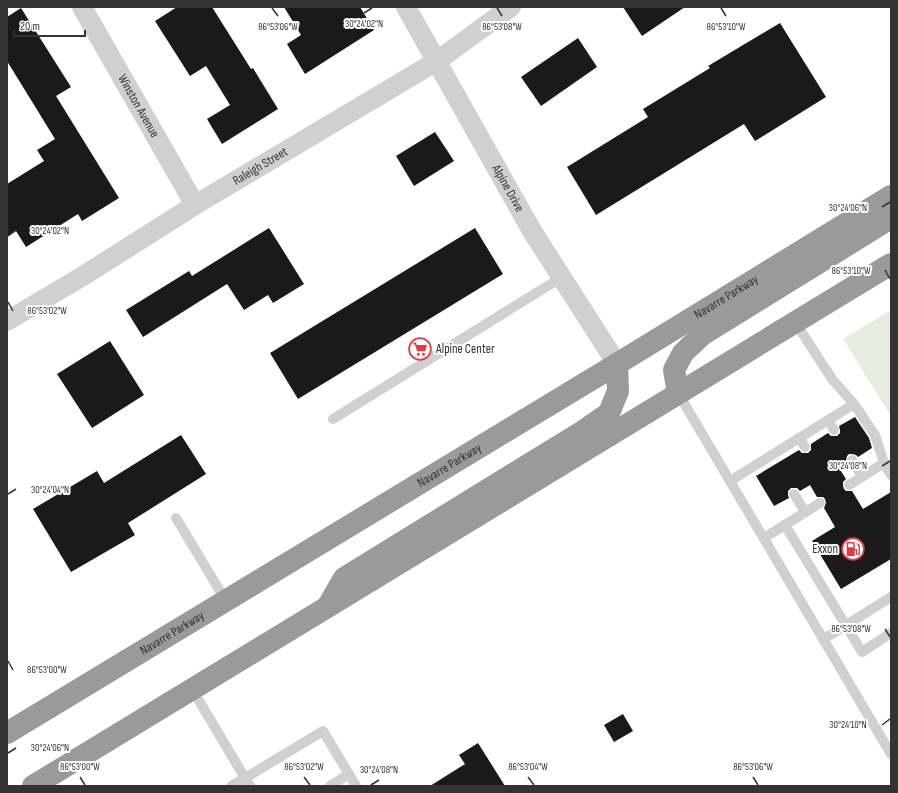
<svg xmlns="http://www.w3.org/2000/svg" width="898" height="793" viewBox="0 0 898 793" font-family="'Sofia Sans Condensed',sans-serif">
<rect width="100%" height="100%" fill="#fff"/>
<path fill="#e6ecdf" d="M 891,310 L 891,416 L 843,339 Z"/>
<g fill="#1a1a1a">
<path d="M 177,7 L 212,7 L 251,69 L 253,68 L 278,109 L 222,144 L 207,119 L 230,105 L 206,66 L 190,76 L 155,21 Z"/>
<path d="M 284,7 L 360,7 L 374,30 L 305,74 L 287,44 L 301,35 Z"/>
<path d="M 623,7 L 685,7 L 642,36 Z"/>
<path d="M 21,8 L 71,87 L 56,96 L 119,198 L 82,221 L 78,214 L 26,247 L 16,231 L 7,237 L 7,184 L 44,161 L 37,150 L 55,139 L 7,61 L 7,17 Z"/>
<path d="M 780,23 L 826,97 L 755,141 L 744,124 L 596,215 L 567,167 L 648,117 L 643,109 L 710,68 L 708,66 Z"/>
<path d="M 578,38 L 597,67 L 541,106 L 521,77 Z"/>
<path d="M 435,132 L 454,161 L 414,186 L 396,156 Z"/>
<path d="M 269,228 L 304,284 L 273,303 L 268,295 L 244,310 L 227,284 L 143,337 L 126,310 L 189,271 L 192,276 Z"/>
<path d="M 475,228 L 503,274 L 298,399 L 270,353 Z"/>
<path d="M 110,341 L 144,395 L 92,428 L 57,374 Z"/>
<path d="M 855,417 L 869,438 L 872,448 L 858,457 L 856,455 L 852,454 L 849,454 L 847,456 L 846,460 L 847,464 L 839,468 L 846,479 L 843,482 L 843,486 L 844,489 L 846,491 L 852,491 L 863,509 L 891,492 L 891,559 L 841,589 L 812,541 L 835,527 L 824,508 L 826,503 L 825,499 L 823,497 L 817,497 L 810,485 L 800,491 L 797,488 L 791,488 L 788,491 L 788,495 L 789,498 L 774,506 L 756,476 L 799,450 L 802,453 L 808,453 L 811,450 L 811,444 L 828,433 L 831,436 L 837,436 L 840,433 L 840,430 L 839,426 Z"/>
<path d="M 181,435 L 206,474 L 128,523 L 135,535 L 71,572 L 33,509 L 97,471 L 104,483 Z"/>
<path d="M 623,714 L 633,731 L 614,742 L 604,725 Z"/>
<path d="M 478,743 L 505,786 L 430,786 L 465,764 L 459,755 Z"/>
</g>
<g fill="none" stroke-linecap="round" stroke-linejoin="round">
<g stroke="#d0d0d0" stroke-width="10">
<path d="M 795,322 L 832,379 L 854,404"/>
<path d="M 678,393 L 891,754"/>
<path d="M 333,419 L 562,277"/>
<path d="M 828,420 L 834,430"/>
<path d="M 799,438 L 805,447"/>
<path d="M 852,460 L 862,477"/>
<path d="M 730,481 L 854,404 L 875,435 L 884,463 L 891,475"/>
<path d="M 849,485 L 884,463"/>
<path d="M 794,494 L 805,512"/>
<path d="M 176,518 L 226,601"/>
<path d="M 785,525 L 862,652 L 891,633"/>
<path d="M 764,538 L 820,503"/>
<path d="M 824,639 L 891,597"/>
<path d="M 192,689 L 245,778 L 323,731 L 356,786"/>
<path d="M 231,786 L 245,778 L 250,786"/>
<path d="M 330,786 L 349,774"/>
</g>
<g stroke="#d0d0d0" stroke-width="20">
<path id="s1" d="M 82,7 L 195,205"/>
<path id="s2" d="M 406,7 L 532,231 L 617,364"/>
<path id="s3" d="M 7,321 L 83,276 L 195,205 L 437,61 L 511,7"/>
</g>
<g stroke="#9a9a9a" stroke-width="22">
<path d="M 678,393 L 674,370 L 683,353 L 702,335 L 891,218"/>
<path d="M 328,606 L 344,578 L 583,431 L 609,413 L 618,391 L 617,364"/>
<path id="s4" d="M 7,733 L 617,364 L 891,196"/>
<path d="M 33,786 L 891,264"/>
</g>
</g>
<path fill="none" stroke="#333" stroke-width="1.5" d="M 272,8 L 278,16M 497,8 L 502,16M 721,8 L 726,16M 364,13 L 372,8M 882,207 L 890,202M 8,236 L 16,230M 885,270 L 890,279M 8,302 L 13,311M 882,466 L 890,461M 8,494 L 16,489M 885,629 L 890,637M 8,661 L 13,670M 882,725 L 890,719M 8,753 L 16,748M 80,777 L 85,785M 304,777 L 310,785M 528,777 L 534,785M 753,777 L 758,785M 371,785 L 379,780"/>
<defs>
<g id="supermarket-ring" transform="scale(1.15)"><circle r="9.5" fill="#fff" stroke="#e63946" stroke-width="1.5"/><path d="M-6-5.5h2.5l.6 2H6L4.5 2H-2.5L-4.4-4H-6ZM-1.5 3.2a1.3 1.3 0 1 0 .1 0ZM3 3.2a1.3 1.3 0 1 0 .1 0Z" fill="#e63946"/></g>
<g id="fuel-ring" transform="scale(1.15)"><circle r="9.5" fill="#fff" stroke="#e63946" stroke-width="1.5"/><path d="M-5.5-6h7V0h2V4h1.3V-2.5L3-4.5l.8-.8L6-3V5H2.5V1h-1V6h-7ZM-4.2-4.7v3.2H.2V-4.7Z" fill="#e63946"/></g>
</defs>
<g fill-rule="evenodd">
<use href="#supermarket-ring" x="420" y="349"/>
<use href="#fuel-ring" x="853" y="549"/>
</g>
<g text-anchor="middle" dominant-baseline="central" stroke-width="4" stroke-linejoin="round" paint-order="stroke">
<g font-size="13" fill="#333" stroke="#fff">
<text stroke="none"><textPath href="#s1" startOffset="114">Winston Avenue</textPath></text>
<text stroke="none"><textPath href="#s3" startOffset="297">Raleigh Street</textPath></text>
<text stroke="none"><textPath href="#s2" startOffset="208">Alpine Drive</textPath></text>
<text stroke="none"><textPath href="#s4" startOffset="841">Navarre Parkway</textPath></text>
<text stroke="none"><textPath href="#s4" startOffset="517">Navarre Parkway</textPath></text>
<text stroke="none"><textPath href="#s4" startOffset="193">Navarre Parkway</textPath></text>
</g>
<g font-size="13" fill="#333" stroke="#fff" text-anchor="start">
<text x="436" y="349">Alpine Center</text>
<text x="838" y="549" text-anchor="end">Exxon</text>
</g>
</g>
<g font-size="10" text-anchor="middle" fill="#333" stroke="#fff" stroke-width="4" stroke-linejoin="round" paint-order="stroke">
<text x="364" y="27">30°24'02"N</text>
<text x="278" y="30">86°53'06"W</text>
<text x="502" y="30">86°53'08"W</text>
<text x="726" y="30">86°53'10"W</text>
<text x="848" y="211">30°24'06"N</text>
<text x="50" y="234">30°24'02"N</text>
<text x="851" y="274">86°53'10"W</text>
<text x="47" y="314">86°53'02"W</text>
<text x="848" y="469">30°24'08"N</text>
<text x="50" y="493">30°24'04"N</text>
<text x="851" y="632">86°53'08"W</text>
<text x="47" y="673">86°53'00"W</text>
<text x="848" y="728">30°24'10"N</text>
<text x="50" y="751">30°24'06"N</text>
<text x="80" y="770">86°53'00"W</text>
<text x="304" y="770">86°53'02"W</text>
<text x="528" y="770">86°53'04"W</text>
<text x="753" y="770">86°53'06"W</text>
<text x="379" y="773">30°24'08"N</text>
</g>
<rect width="898" height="793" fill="none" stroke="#333333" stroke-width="16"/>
<path d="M14 30v6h71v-6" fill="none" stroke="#333333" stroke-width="2"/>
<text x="20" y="30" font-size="12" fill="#333333" stroke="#ffffff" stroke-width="3" paint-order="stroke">20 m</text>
</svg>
